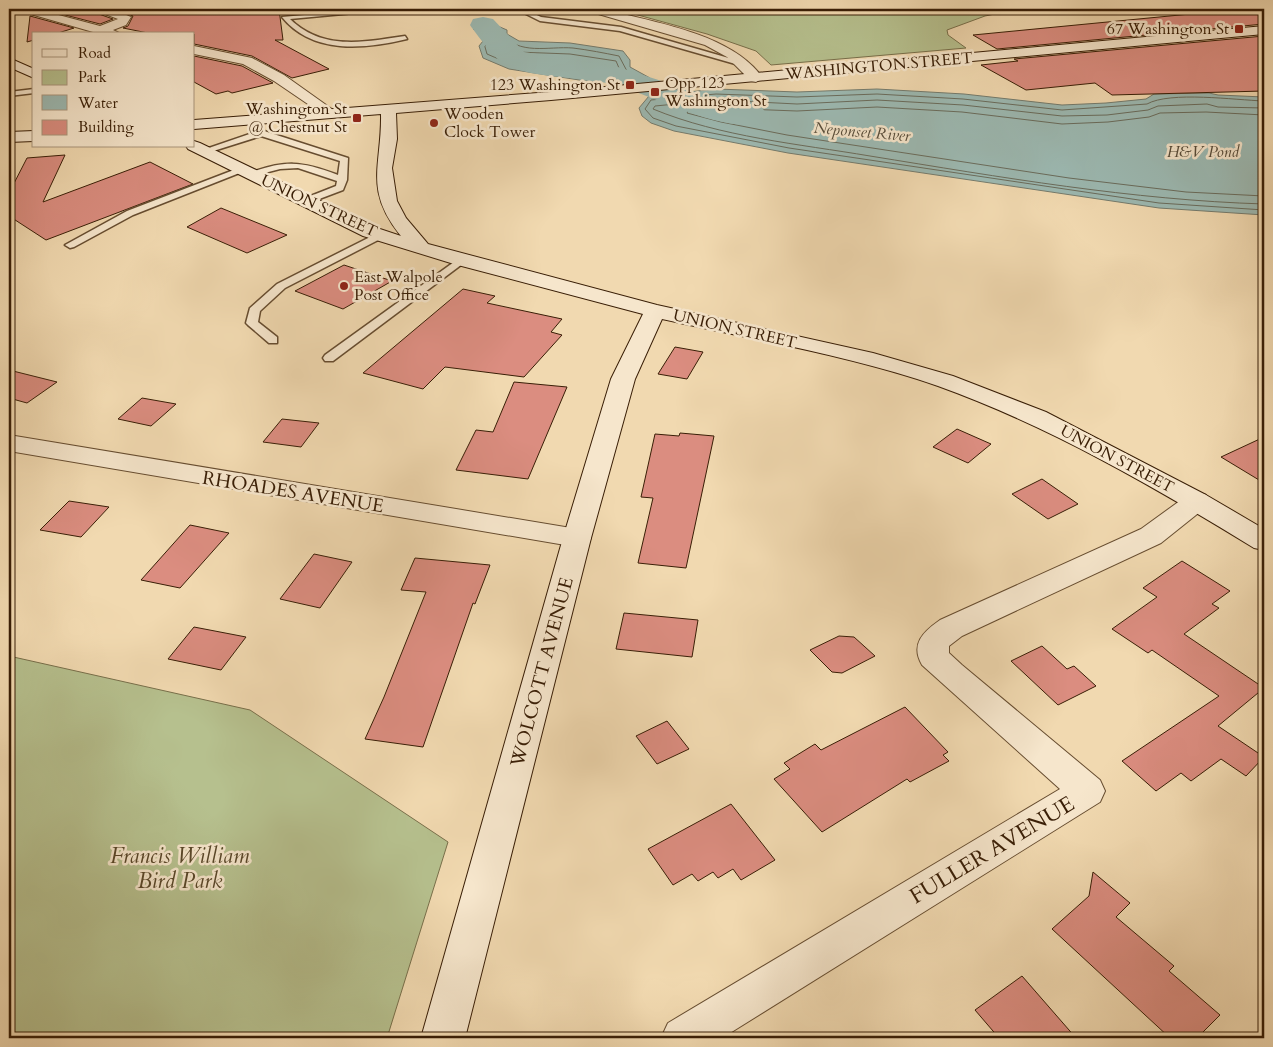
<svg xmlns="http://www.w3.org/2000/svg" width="1273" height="1047" viewBox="0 0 1273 1047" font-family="Cardo,serif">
<rect width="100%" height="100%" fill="#f1d9b0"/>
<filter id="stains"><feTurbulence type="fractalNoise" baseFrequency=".004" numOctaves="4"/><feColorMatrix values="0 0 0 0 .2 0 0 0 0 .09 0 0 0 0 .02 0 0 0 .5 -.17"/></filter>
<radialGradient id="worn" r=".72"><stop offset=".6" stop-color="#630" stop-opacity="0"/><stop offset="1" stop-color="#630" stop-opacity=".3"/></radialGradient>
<g fill="#b6c08e" stroke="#786f4a">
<path d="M 616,9 L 1019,9 L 985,16 L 947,30 L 948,35 L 966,48 L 771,65 L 756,51 L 707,34 Z"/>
<path d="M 9,656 L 250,710 L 448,842 L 387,1038 L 9,1038 Z"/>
</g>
<g fill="#9cb9b2" stroke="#747b6d">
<path d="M 500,27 L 507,30 L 507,34 L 519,41 L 570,43 L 623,51 L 630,60 L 630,67 L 650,78 L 592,82 L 509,69 L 483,58 L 479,46 L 487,36 L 473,29 Z"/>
<path d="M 717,89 L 797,92 L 877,89 L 964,94 L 1062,105 L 1106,103 L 1146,99 L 1154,94 L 1209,93 L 1218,95 L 1264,97 L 1264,215 L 1159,208 L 788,153 L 674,131 L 651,123 L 642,116 L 639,108 L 649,96 Z"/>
</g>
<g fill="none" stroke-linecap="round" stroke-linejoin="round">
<g stroke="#6a6c5c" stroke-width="1">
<path d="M 494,33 L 501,33 C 519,56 548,46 573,48 C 589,50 604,53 619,56 L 628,73 C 588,85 524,71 487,54 L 485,47 Z"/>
<path d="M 496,42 L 517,52 L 570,54 L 616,61 L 619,68 C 584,78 527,63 493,50 Z"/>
<path d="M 1264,101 C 1235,100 1170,91 1147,104 L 1062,110 L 963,99 L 877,94 L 797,97 L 716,94 L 651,100 L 645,109 L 653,118 L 676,126 L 789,148 L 1159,203 L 1264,210"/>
<path d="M 1264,108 L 1218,107 L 1207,104 L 1158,106 L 1148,110 L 1107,115 L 1062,116 L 963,105 L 877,100 L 797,104 L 717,100 L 655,106 L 653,109 C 721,137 799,144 870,156 C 1000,177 1132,200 1264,204"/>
<path d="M 1264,115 L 1206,112 L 1160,113 L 1149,117 L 1108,122 L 1062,124 L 962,112 L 877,107 L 797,111 L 717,108 L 689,110 L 687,113 L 721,122 L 787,135 L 1069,178 L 1186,192 L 1264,196"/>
</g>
<path fill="#9cb9b2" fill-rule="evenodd" d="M 483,17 L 493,19 L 524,52 L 618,67 L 730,103 L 763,109 L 768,116 L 763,123 C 720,134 653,94 610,84 C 577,76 535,79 505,65 C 496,60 476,34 470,25 L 473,19 Z"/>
</g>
<g fill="#db8d80" stroke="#391e06">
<path d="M 42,9 L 93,9 L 96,13 L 113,19 L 100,24 Z"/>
<path d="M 116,9 L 279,9 L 283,40 L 275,40 L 329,69 L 292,78 L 252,56 L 194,44 L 194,34 L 153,34 L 123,28 L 128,26 L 133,16 Z"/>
<path d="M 1242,9 L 1264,9 L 1264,24 L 997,49 L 973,35 Z"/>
<path d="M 30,16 L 74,28 L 55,34 L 34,34 L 34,40 L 27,42 Z"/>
<path d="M 1264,36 L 1264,91 L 1112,95 L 1095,83 L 1026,90 L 981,65 L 1018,61 L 1014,59 Z"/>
<path d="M 194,56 L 242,66 L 273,83 L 232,93 L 228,91 L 216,94 L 194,82 Z"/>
<path d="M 65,155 L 43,202 L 150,162 L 193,184 L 46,240 L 9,216 L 9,193 L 27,158 Z"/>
<path d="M 221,208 L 287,235 L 247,253 L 187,227 Z"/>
<path d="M 344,265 L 392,281 L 343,309 L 295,291 Z"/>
<path d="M 463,289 L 495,296 L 487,303 L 562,319 L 551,332 L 562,335 L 524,377 L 445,367 L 423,389 L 363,373 Z"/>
<path d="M 675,347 L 703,352 L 687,379 L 658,374 Z"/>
<path d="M 9,370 L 57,382 L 27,403 L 9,398 Z"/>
<path d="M 514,382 L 567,387 L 528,479 L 456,470 L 476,430 L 493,432 Z"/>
<path d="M 142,398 L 176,404 L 151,426 L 118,419 Z"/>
<path d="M 282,419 L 319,423 L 301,447 L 263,442 Z"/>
<path d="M 957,429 L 991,444 L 968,463 L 933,447 Z"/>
<path d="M 680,433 L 714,436 L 686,568 L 638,563 L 653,498 L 641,497 L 655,434 L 679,436 Z"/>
<path d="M 1264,437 L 1264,483 L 1221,457 Z"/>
<path d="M 1042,479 L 1078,504 L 1048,519 L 1012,494 Z"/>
<path d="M 69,501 L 109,507 L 81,537 L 40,530 Z"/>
<path d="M 190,525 L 229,533 L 180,588 L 141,580 Z"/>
<path d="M 314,554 L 352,562 L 320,608 L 280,599 Z"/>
<path d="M 415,558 L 490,565 L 475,604 L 473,603 L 423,747 L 365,739 L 384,697 L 426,592 L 401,590 Z"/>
<path d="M 1182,561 L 1230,591 L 1212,604 L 1219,608 L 1184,634 L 1264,688 L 1218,726 L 1264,757 L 1246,776 L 1221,759 L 1191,781 L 1181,773 L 1156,791 L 1122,761 L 1219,696 L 1152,650 L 1148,653 L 1112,629 L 1157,597 L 1143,588 Z"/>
<path d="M 624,613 L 698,620 L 692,657 L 616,649 Z"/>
<path d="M 194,627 L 246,637 L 221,670 L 168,659 Z"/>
<path d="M 839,636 L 854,637 L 875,656 L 842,673 L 832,672 L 810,650 Z"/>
<path d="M 1042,646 L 1067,669 L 1074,666 L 1096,686 L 1058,705 L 1011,661 Z"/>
<path d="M 905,707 L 948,752 L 943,755 L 949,761 L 910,782 L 907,779 L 822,832 L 774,779 L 790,769 L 784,763 L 815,744 L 821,750 Z"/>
<path d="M 667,721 L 689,749 L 657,764 L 636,736 Z"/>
<path d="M 731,804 L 775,860 L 741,880 L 733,869 L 718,878 L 713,872 L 698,881 L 692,874 L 673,885 L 648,849 Z"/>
<path d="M 1093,872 L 1130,903 L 1116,917 L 1174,966 L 1169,971 L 1220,1015 L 1197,1038 L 1170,1038 L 1052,929 L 1089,896 Z"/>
<path d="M 1022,976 L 1076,1038 L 999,1038 L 975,1010 Z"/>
</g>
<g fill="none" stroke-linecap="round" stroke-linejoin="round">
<g stroke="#674d30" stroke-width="3">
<g id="lane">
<path d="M 371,9 L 397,9 L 290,19 C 323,51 364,42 405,36 L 407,39 C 365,49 313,55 282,17 Z"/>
<path d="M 516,9 L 524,9 L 541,17 L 621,27 L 746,63 L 739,65 L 620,31 L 540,21 Z"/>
<path d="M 34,89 L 34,93 L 9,96 L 9,92 Z"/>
<path d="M 261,130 L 348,158 L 347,180 L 343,190 L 306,204 L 301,201 L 303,199 L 336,186 L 337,181 L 298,168 L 280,169 L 249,177 L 249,173 C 286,160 301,161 338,175 L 340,161 L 261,136 L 207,153 L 200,151 Z"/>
<path d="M 239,168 L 247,170 L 133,215 L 74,247 L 70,248 L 65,245 L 127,211 Z"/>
<path d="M 380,232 L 385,235 L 384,237 L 285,288 L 260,311 L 258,322 L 277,337 L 277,343 L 269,343 L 248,325 L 246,323 L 250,308 L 277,284 Z"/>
<path d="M 461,257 L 465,258 L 465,262 L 333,361 L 325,361 L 323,358 L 325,355 Z"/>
</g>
</g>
<g stroke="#674d30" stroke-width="2">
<g id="street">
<path d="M 18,9 L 36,9 L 100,26 L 118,19 L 97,11 L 95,9 L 112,9 L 131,17 L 126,25 L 113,30 L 121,34 L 100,34 L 20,11 Z"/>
<path d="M 586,9 L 604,9 C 655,23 731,33 763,78 L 756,82 L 751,81 L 727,57 L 705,45 L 588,11 Z"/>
<path d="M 194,46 L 252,58 L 284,75 L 336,112 L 334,115 L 324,115 L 274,81 L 243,64 L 194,54 Z"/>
<path d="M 9,435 L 577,529 L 587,531 L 591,538 L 587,545 L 577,547 L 9,451 Z"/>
<path d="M 1197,492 L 1206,495 L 1210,501 L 1206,507 L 1161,543 L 962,636 L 949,646 L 949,653 L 962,665 L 1100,780 L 1105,791 L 1100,802 L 722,1038 L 661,1038 L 668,1023 L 1060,789 L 922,665 C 910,644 923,632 940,620 L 1141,529 L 1188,495 Z"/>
</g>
</g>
<g stroke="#391e06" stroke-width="2">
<g id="secondary">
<path d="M 1264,26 L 1264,34 L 551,100 L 396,113 L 397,139 L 392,168 L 397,201 L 406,218 L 428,244 L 657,305 L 873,353 L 953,376 L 1046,412 L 1206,495 L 1264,529 L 1264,550 L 1254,548 C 1153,486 1049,426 938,386 C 852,356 751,339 662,319 L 635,379 L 591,538 L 465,1038 L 421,1038 L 563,538 L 611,379 L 643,314 L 454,264 L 363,236 L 188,149 L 186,146 L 194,146 L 194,141 L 200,143 L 377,228 L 401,236 C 363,189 382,166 381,114 L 194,129 L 194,120 L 551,92 Z"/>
<path d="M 9,58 L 34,69 L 34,78 L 9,67 Z"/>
<path d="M 34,131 L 34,141 L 9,142 L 9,132 Z"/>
</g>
</g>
<use href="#lane" fill="#f6e6cc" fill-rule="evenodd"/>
<use href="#street" fill="#f6e6cc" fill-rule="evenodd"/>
<use href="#secondary" fill="#f6e6cc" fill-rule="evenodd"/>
</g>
<g fill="#8f2418" stroke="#f6e6cc" stroke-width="2">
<rect x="1234" y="24" width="10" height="10" rx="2.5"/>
<rect x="625" y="80" width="10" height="10" rx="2.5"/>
<rect x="650" y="87" width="10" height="10" rx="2.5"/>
<rect x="352" y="113" width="10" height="10" rx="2.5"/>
<circle cx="434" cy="123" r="5"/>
<circle cx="344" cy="286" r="5"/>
</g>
<g text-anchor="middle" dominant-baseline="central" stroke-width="5" stroke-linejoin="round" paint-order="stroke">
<g font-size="16" fill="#391e06" stroke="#f6e6cc" text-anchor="end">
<text x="1229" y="29">67 Washington St</text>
<text x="665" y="83" text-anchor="start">Opp 123<tspan x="665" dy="18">Washington St</tspan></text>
<text x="620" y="85">123 Washington St</text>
<text x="347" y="109">Washington St<tspan x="347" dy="18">@ Chestnut St</tspan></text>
<text x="444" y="114" text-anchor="start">Wooden<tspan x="444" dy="18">Clock Tower</tspan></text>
<text x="354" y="277" text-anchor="start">East Walpole<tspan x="354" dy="18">Post Office</tspan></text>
</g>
<g font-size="16" fill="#391e06" stroke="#f6e6cc">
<text transform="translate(879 66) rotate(-5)">WASHINGTON STREET</text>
<text transform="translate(319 206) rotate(25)">UNION STREET</text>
<text transform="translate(735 329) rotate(13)">UNION STREET</text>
<text transform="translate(1117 459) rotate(28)">UNION STREET</text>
</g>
<g font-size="16" font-style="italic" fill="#574c3a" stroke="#f6e6cc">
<text transform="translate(862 132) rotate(5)">Neponset River</text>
<text x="1203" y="152">H&amp;V Pond</text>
</g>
<g font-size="19" fill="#391e06" stroke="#f6e6cc">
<text transform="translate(293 492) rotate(9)">RHOADES AVENUE</text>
<text transform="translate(542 672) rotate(-75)">WOLCOTT AVENUE</text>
</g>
<g font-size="22" fill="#391e06" stroke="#f6e6cc">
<text transform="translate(992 850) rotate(-31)">FULLER AVENUE</text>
</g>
<g font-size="22" font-style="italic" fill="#584628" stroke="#f6e6cc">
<text x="180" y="856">Francis William<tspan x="180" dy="25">Bird Park</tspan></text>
</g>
</g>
<rect width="1273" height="1047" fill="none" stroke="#f1d9b0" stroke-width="30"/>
<rect x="10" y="10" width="1253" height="1027" fill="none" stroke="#391e06" stroke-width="2.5"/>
<rect x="15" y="15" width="1243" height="1017" fill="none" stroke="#391e06"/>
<rect x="32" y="32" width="162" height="115" fill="#f6e6cc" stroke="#aa967d"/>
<rect x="42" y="49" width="25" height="8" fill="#f6e6cc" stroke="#aa967d"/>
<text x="78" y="58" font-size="15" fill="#391e06">Road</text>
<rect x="42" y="70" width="25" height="15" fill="#b6c08e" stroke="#aa967d"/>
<text x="78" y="82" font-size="15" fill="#391e06">Park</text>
<rect x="42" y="95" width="25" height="15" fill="#9cb9b2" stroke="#aa967d"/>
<text x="78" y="108" font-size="15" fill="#391e06">Water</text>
<rect x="42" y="120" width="25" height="15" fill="#db8d80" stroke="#aa967d"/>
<text x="78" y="132" font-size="15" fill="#391e06">Building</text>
<rect width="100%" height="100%" filter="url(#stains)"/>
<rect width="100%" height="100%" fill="url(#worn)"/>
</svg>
